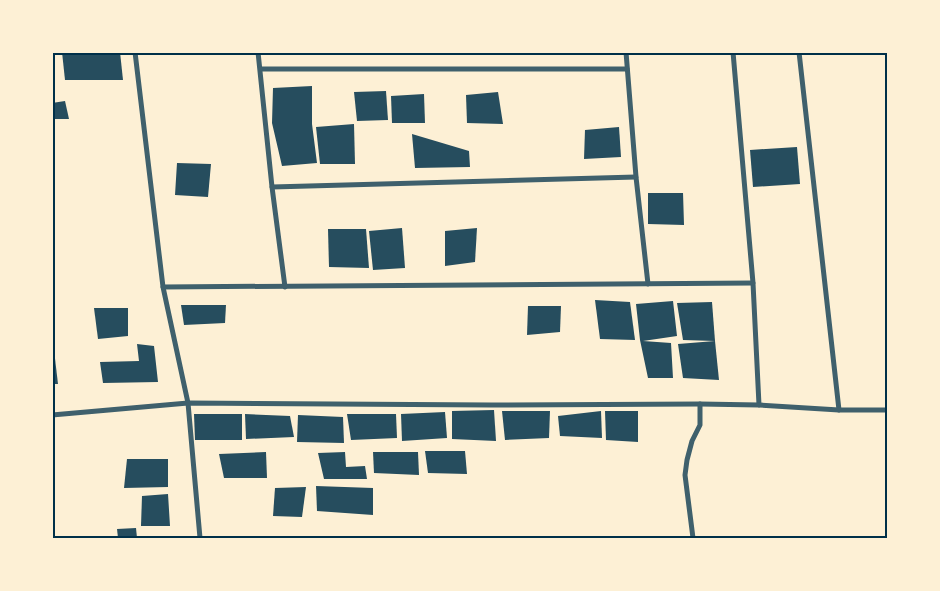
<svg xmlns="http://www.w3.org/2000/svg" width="940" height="591" viewBox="0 0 940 591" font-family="Mulish,sans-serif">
<rect width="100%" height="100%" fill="#fdf0d5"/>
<g fill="#264d5e">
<path d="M 62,52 L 120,52 L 123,80 L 65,80 Z"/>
<path d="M 312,86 L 312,124 L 317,163 L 282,166 L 272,123 L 273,88 Z"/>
<path d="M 386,91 L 388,120 L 357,121 L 354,92 Z"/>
<path d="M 498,92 L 503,124 L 467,123 L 466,95 Z"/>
<path d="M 424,94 L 425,123 L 392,123 L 391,96 Z"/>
<path d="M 65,101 L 69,119 L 52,119 L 52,103 Z"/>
<path d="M 354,124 L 355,164 L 320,164 L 316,127 Z"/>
<path d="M 619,127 L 621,157 L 584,159 L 585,130 Z"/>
<path d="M 412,134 L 469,151 L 470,167 L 415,168 Z"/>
<path d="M 797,147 L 800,184 L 753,187 L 750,150 Z"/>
<path d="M 177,163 L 211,164 L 208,197 L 175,195 Z"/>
<path d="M 648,193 L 683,193 L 684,225 L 648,224 Z"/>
<path d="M 402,228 L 405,268 L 373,270 L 369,231 Z"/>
<path d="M 477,228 L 475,262 L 445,266 L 445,231 Z"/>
<path d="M 328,229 L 366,229 L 369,268 L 329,267 Z"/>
<path d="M 595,300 L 630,302 L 635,340 L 600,339 Z"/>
<path d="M 673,301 L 677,336 L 643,341 L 671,343 L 673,378 L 648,378 L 640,340 L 636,304 Z"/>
<path d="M 712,302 L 715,341 L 683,340 L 677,303 Z"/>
<path d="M 181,305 L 226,305 L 225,323 L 184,325 Z"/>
<path d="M 528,306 L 561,306 L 560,332 L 527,335 Z"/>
<path d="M 94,308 L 128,308 L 128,336 L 98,339 Z"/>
<path d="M 715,341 L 719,380 L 683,378 L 678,344 Z"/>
<path d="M 137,344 L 154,346 L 158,382 L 103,383 L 100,362 L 139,361 Z"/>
<path d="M 52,350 L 54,350 L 58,384 L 52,384 Z"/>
<path d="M 494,410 L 496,441 L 452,439 L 452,411 Z"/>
<path d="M 502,411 L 550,411 L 549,438 L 505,440 Z"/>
<path d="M 601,411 L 602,438 L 560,436 L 558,416 Z"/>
<path d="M 605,411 L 638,411 L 638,442 L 606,440 Z"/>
<path d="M 445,412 L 447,438 L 402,441 L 401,414 Z"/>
<path d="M 194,414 L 242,414 L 242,440 L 195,440 Z"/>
<path d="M 245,414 L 290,416 L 294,437 L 246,439 Z"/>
<path d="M 347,414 L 396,414 L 397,438 L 351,440 Z"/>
<path d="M 298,415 L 343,417 L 344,443 L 297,442 Z"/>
<path d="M 425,451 L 465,451 L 467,474 L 428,473 Z"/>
<path d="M 266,452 L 267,478 L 224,478 L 219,454 Z"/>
<path d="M 345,452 L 346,467 L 365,466 L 367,479 L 324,479 L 318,453 Z"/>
<path d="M 373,452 L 418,452 L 419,475 L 374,473 Z"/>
<path d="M 127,459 L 168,459 L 168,487 L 124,488 Z"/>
<path d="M 316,486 L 373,488 L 373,515 L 317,511 Z"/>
<path d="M 306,487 L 302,517 L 273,516 L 275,488 Z"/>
<path d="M 168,494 L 170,526 L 141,526 L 142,496 Z"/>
<path d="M 136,528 L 137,538 L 118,538 L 117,529 Z"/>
</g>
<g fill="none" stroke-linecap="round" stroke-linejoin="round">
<g stroke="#3f606c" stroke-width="5">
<path d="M 135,52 L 163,287 L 188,403 L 200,538"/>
<path d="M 258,52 L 272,187 L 285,287"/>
<path d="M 626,52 L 636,177 L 648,284"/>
<path d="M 733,52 L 753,283 L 759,405"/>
<path d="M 799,52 L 839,410"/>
<path d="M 261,69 L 627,69"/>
<path d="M 272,187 L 636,177"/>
<path d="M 163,287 L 753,283"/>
<path d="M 52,415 L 188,403 L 491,405 L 700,404 L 759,405 L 839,410 L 888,410"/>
<path d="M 693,538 L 685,475 L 687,460 L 692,441 L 700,425 L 700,404"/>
</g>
</g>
<rect width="940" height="591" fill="none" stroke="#fdf0d5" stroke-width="108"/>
<rect x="54" y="54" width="832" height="483" fill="none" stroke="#003049" stroke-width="2"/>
</svg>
